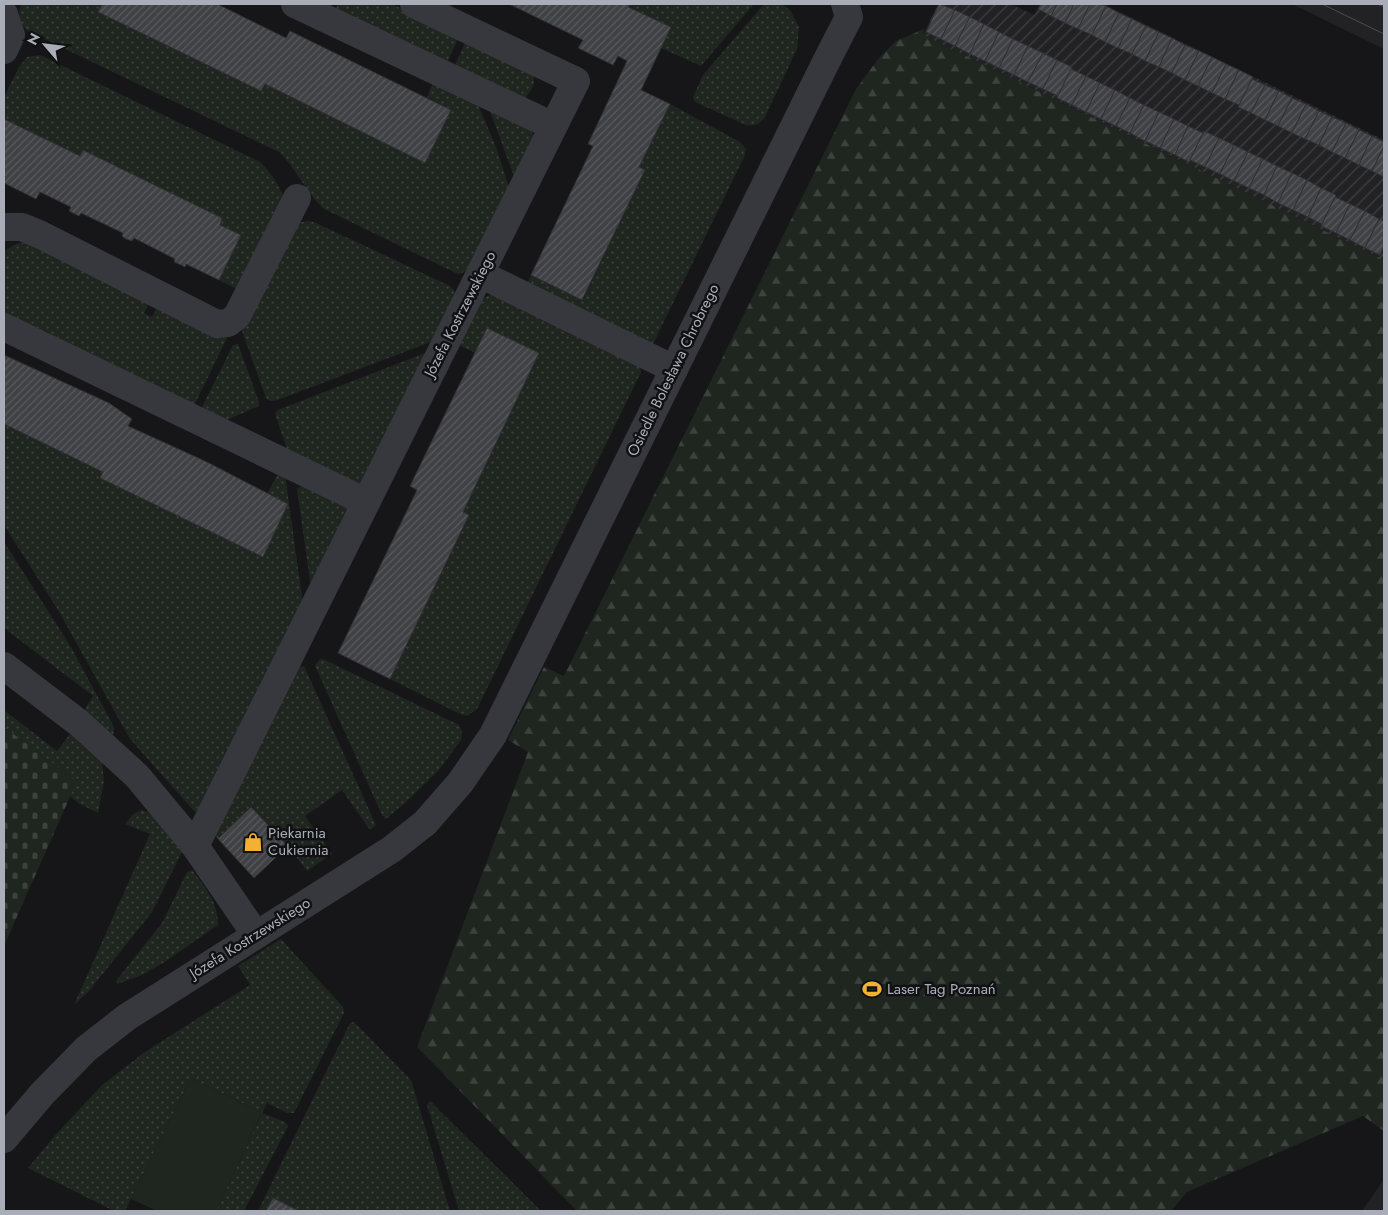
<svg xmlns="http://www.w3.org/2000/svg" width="1388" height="1215" viewBox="0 0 1388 1215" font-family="Jost,sans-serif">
<defs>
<pattern id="industrial-furrows" width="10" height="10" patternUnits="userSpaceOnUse" patternTransform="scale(1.25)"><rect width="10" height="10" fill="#222225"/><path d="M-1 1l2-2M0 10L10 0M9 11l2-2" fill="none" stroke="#3f3f43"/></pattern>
<pattern id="grass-dots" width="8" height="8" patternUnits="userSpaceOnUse" patternTransform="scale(1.25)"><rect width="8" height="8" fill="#1e261f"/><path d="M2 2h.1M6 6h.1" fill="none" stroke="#3c433d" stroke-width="1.8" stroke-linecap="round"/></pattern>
<pattern id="forest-firs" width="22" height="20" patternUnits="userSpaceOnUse" patternTransform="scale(1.25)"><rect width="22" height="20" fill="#1e261f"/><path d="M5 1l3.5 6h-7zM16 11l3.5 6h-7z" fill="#3c433d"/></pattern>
<pattern id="cemetery-stones" width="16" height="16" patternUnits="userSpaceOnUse" patternTransform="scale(1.25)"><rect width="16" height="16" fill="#1e261f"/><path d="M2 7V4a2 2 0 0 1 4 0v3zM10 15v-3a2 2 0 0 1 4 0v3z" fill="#3c433d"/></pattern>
<pattern id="building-hatch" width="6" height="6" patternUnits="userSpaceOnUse" patternTransform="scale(1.25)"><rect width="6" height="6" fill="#404145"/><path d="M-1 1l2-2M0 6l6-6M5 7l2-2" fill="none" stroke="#595a5e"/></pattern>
</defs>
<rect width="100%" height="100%" fill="#161618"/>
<g fill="#222225">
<path d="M 1292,4 L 1384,4 L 1384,49 Z"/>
<path d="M 1384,1179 L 1384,1211 L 1362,1211 Z"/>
</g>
<path fill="url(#industrial-furrows)" d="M 938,4 L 1011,4 L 1034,15 L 1040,4 L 1103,4 L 1384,140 L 1384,260 L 923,35 Z"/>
<g fill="url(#grass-dots)">
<path d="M 21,4 L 101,4 L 98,12 L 261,91 L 265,84 L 425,163 L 451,110 L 427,97 L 434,80 L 476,100 L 496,147 L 511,193 L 473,269 L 458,274 L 324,209 C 306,193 297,169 279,152 L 26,30 C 19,22 18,13 21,4 Z"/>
<path d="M 338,4 L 392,4 L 459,36 L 446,65 L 334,12 Z"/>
<path d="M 630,4 L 754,4 L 701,66 L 661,48 L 671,27 L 628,7 Z"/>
<path d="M 764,4 L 782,4 L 790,10 L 799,27 L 797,49 L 764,119 C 758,125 754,126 746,125 L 699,104 L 694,101 L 693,97 L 703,75 Z"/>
<path d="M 467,39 L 534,75 C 535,85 531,92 524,99 L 453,69 Z"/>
<path d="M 40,55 L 260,162 C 271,173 278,183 284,198 L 241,291 L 219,280 L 241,235 L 220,225 L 222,218 L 84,150 L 80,156 L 4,119 L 4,97 L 19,67 L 27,57 Z"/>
<path d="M 670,104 L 740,142 L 746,149 L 745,155 L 654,342 L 650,345 L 525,288 L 531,275 L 583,300 L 645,171 L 639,167 Z"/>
<path d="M 490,111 C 506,117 541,123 533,148 C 530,158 520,169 515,179 Z"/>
<path d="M 309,221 L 316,223 L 450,286 L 454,290 L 456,295 L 436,340 L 275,401 L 270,401 L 266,398 L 241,328 L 296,223 Z"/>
<path d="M 26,242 L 150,301 L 144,313 L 152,317 L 158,305 L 227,338 L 193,408 L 48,338 L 50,333 L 44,330 L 42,335 L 4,316 L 4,251 L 16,244 Z"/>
<path d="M 490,295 L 497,295 L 640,366 L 641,372 L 477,709 L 467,716 L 462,715 L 390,679 L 469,516 L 463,512 L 539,354 L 487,328 L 475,353 L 459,345 L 481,299 Z"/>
<path d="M 238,344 L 259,402 L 259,406 L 222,422 L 200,411 L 233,345 Z"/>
<path d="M 433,350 L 367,484 L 354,487 L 289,455 L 276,417 L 275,413 L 278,410 Z"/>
<path d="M 4,424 L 103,472 L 100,478 L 263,557 L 288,504 L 267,494 L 279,472 L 285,474 L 304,612 L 201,813 L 194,811 L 130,739 L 58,610 L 4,525 Z"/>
<path d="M 306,483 L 344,502 L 352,517 L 313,602 L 297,489 Z"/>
<path d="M 4,542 L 71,647 L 114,727 L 113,740 L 82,714 L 93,696 L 4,628 Z"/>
<path d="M 320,659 L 325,660 L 459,725 L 462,732 L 461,740 L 439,770 L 407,801 L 386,819 L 382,815 L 315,666 Z"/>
<path d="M 304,666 L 376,825 L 370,830 L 342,790 L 305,816 L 332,854 L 307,871 L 288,846 L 251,808 L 218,839 L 212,833 L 297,668 Z"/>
<path d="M 4,710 L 57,751 L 70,734 L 102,763 L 104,781 L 98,813 L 78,803 L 70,796 L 76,781 L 4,727 Z"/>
<path d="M 141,810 L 149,812 L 182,852 L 152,912 L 89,991 L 74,1005 L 150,834 L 125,824 L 132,815 Z"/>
<path d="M 192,870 C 206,888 218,902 218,925 L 163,963 L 142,975 L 117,984 L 116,981 L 162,923 L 187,872 Z"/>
<path d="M 281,939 L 343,1007 L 344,1013 L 294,1113 L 287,1113 L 267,1103 L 262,1113 L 285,1122 L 288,1126 L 244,1211 L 216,1211 L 262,1113 L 191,1078 L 125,1211 L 114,1211 L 28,1168 L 58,1132 L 102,1085 L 145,1052 L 250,985 L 238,966 Z"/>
<path d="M 354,1022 L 410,1079 L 412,1083 L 450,1211 L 299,1211 L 273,1199 L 266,1211 L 258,1211 L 350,1023 Z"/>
<path d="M 430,1101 L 541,1211 L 459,1211 L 427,1105 Z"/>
</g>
<path fill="url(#forest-firs)" d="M 924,29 L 923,35 L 1384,260 L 1384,1131 L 1363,1116 L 1187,1192 L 1171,1211 L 577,1211 L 417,1047 L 528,752 L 508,740 L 544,667 L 564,676 L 856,89 L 879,58 L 896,41 Z"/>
<path fill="url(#cemetery-stones)" d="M 4,727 L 77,781 L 4,946 Z"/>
<path fill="#1e261f" d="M 191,1078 L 262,1113 L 216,1211 L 157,1211 L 131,1199 Z"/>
<g fill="url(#building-hatch)" stroke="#303034">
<path d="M 101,4 L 217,4 L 286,38 L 290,31 L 451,110 L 425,163 L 265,84 L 261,91 L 98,12 L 102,4 Z"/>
<path d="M 509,4 L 630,4 L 628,7 L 671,27 L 641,90 L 670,104 L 639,167 L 645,170 L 582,300 L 531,275 L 593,146 L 588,144 L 627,61 L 618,56 L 613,65 L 578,48 L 583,40 Z"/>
<path d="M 939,4 L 955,10 L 941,39 L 926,32 Z"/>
<path d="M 1041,4 L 1057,4 L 1051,16 L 1038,9 Z"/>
<path d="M 1057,4 L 1074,4 L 1065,23 L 1051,16 Z"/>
<path d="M 1074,4 L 1090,4 L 1078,29 L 1065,23 Z"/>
<path d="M 1090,4 L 1100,4 L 1106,6 L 1092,35 L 1078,29 Z"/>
<path d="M 1106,6 L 1119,13 L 1105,42 L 1092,35 Z"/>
<path d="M 955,10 L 970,17 L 955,46 L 941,39 Z"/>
<path d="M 1119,13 L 1132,19 L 1118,48 L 1105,42 Z"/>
<path d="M 970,17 L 984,24 L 970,54 L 955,46 Z"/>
<path d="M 1132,19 L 1146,26 L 1132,54 L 1118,48 Z"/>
<path d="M 984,24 L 999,32 L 985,61 L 970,54 Z"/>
<path d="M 1146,26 L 1159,32 L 1145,61 L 1132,54 Z"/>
<path d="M 999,32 L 1013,39 L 999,68 L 985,61 Z"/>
<path d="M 1159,32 L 1172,38 L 1159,67 L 1145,61 Z"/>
<path d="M 1172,38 L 1185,45 L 1172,73 L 1159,67 Z"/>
<path d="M 1013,39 L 1028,46 L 1014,75 L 999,68 Z"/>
<path d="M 1185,45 L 1199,51 L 1185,80 L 1172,73 Z"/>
<path d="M 1028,46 L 1043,53 L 1028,82 L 1014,75 Z"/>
<path d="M 1199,51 L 1212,57 L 1198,86 L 1185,80 Z"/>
<path d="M 1043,53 L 1057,60 L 1043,89 L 1028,82 Z"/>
<path d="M 1212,57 L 1226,64 L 1212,93 L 1198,86 Z"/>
<path d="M 1057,60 L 1072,67 L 1058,96 L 1043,89 Z"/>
<path d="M 1226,64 L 1239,70 L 1225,99 L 1212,93 Z"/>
<path d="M 1071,69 L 1086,76 L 1072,105 L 1057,98 Z"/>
<path d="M 1239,70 L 1253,77 L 1239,105 L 1225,99 Z"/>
<path d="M 1086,76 L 1100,83 L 1086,112 L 1072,105 Z"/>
<path d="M 1252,79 L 1265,85 L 1251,113 L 1238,107 Z"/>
<path d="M 1100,83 L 1115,90 L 1101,119 L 1086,112 Z"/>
<path d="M 1265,85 L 1279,91 L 1265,120 L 1251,113 Z"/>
<path d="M 1115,90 L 1130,98 L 1116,126 L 1101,119 Z"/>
<path d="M 1279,91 L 1292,98 L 1278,126 L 1265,120 Z"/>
<path d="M 1130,98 L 1144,105 L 1130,133 L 1116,126 Z"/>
<path d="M 1292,98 L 1306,104 L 1292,133 L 1278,126 Z"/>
<path d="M 1306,104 L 1319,111 L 1305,139 L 1292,133 Z"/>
<path d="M 1144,105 L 1159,112 L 1145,141 L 1130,133 Z"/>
<path d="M 1319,111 L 1332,117 L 1319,145 L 1305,139 Z"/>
<path d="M 1159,112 L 1174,119 L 1160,148 L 1145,141 Z"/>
<path d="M 1332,117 L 1346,123 L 1332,152 L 1319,145 Z"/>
<path d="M 4,119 L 80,156 L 83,150 L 222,218 L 220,225 L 241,235 L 219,280 L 186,264 L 185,267 L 179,264 L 174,262 L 175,259 L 134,238 L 132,241 L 126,239 L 122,236 L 123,233 L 81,213 L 79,216 L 69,211 L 71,207 L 40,192 L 36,199 L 4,183 Z"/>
<path d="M 1174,119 L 1188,126 L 1175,155 L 1160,148 Z"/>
<path d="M 1346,123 L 1359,130 L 1345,158 L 1332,152 Z"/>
<path d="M 1188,126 L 1203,133 L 1189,162 L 1175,155 Z"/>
<path d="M 1359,130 L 1372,136 L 1359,165 L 1345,158 Z"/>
<path d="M 1204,131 L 1219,138 L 1205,167 L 1190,160 Z"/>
<path d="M 1372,136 L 1384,142 L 1384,146 L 1372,171 L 1359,165 Z"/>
<path d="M 1219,138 L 1234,145 L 1220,174 L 1205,167 Z"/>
<path d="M 1234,145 L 1248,152 L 1234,181 L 1220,174 Z"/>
<path d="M 1384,146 L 1384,177 L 1372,171 Z"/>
<path d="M 1248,152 L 1263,159 L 1249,188 L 1234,181 Z"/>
<path d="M 1263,159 L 1277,166 L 1264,195 L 1249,188 Z"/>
<path d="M 1277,166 L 1292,173 L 1278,203 L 1264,195 Z"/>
<path d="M 1292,173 L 1307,180 L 1293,210 L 1278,203 Z"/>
<path d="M 1307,180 L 1321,188 L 1308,217 L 1293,210 Z"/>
<path d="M 1321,188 L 1336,195 L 1322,224 L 1308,217 Z"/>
<path d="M 1335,197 L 1350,204 L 1336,233 L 1321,226 Z"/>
<path d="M 1350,204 L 1365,211 L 1350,240 L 1336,233 Z"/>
<path d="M 1365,211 L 1379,219 L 1365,248 L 1350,240 Z"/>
<path d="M 1379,219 L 1384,221 L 1384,246 L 1380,255 L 1365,248 Z"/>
<path d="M 487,328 L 539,353 L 463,512 L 469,515 L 390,679 L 338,653 L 417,490 L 410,486 Z"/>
<path d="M 4,355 L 109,403 L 132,419 L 128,426 L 207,462 L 288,504 L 263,557 L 100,478 L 103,472 L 4,424 Z"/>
<path d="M 251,807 L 288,846 L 254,878 L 218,839 Z"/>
<path d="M 273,1198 L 299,1211 L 266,1211 Z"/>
</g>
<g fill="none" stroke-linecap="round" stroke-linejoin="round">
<g stroke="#37383d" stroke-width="28">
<path d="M 295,4 L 553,126"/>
<path d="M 4,14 L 11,35 L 4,50"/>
<path d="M 4,227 L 22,227 L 41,235 L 217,324 L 228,323 L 237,316 L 297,198"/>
<path d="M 480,274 L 674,369"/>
<path d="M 4,327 L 366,502"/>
<path d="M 195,846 L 576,81 L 414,4"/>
</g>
<g stroke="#37383d" stroke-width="28">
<path d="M 4,666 L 79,723 L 137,776 L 195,846 L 256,935"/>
<path d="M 4,1139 L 42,1094 L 86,1049 L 127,1017 L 392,849 L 425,823 L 460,783 L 493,735 L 826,62 L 849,17 L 845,4"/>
</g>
<g stroke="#4a4c52" stroke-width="1">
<path d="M 1322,4 L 1384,34"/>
<path d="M 1378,4 L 1384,7"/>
</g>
</g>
<defs>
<g id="shop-bare" transform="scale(1.5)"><path d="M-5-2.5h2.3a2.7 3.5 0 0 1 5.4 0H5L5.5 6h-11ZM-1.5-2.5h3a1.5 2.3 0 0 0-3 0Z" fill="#f2b134" stroke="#111113" stroke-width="2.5" paint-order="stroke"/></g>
<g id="stadium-bare" transform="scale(1.5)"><path d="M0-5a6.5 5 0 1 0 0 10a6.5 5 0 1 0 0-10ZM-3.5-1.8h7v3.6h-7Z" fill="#f2b134" stroke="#111113" stroke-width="2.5" paint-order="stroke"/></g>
</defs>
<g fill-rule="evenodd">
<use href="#shop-bare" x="253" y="842"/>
<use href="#stadium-bare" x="872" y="989"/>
</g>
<g text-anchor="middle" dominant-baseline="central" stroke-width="5" stroke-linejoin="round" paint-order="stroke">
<g font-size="15" fill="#a8adb8" stroke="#111113">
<text transform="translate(460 314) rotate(-63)">Józefa Kostrzewskiego</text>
<text transform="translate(673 370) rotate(-64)">Osiedle Bolesława Chrobrego</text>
<text transform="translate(250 938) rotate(-32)">Józefa Kostrzewskiego</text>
</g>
<g font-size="15" fill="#a8adb8" stroke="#111113" text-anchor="start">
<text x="268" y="833">Piekarnia<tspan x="268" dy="17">Cukiernia</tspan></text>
<text x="887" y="989">Laser Tag Poznań</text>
</g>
</g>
<rect width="1388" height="1215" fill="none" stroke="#a8adb8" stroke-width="10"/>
<g transform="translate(45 45) rotate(298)" stroke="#111113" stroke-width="4" paint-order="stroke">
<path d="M0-4L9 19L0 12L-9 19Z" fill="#a8adb8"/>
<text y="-8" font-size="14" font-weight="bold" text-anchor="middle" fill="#a8adb8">N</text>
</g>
</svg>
